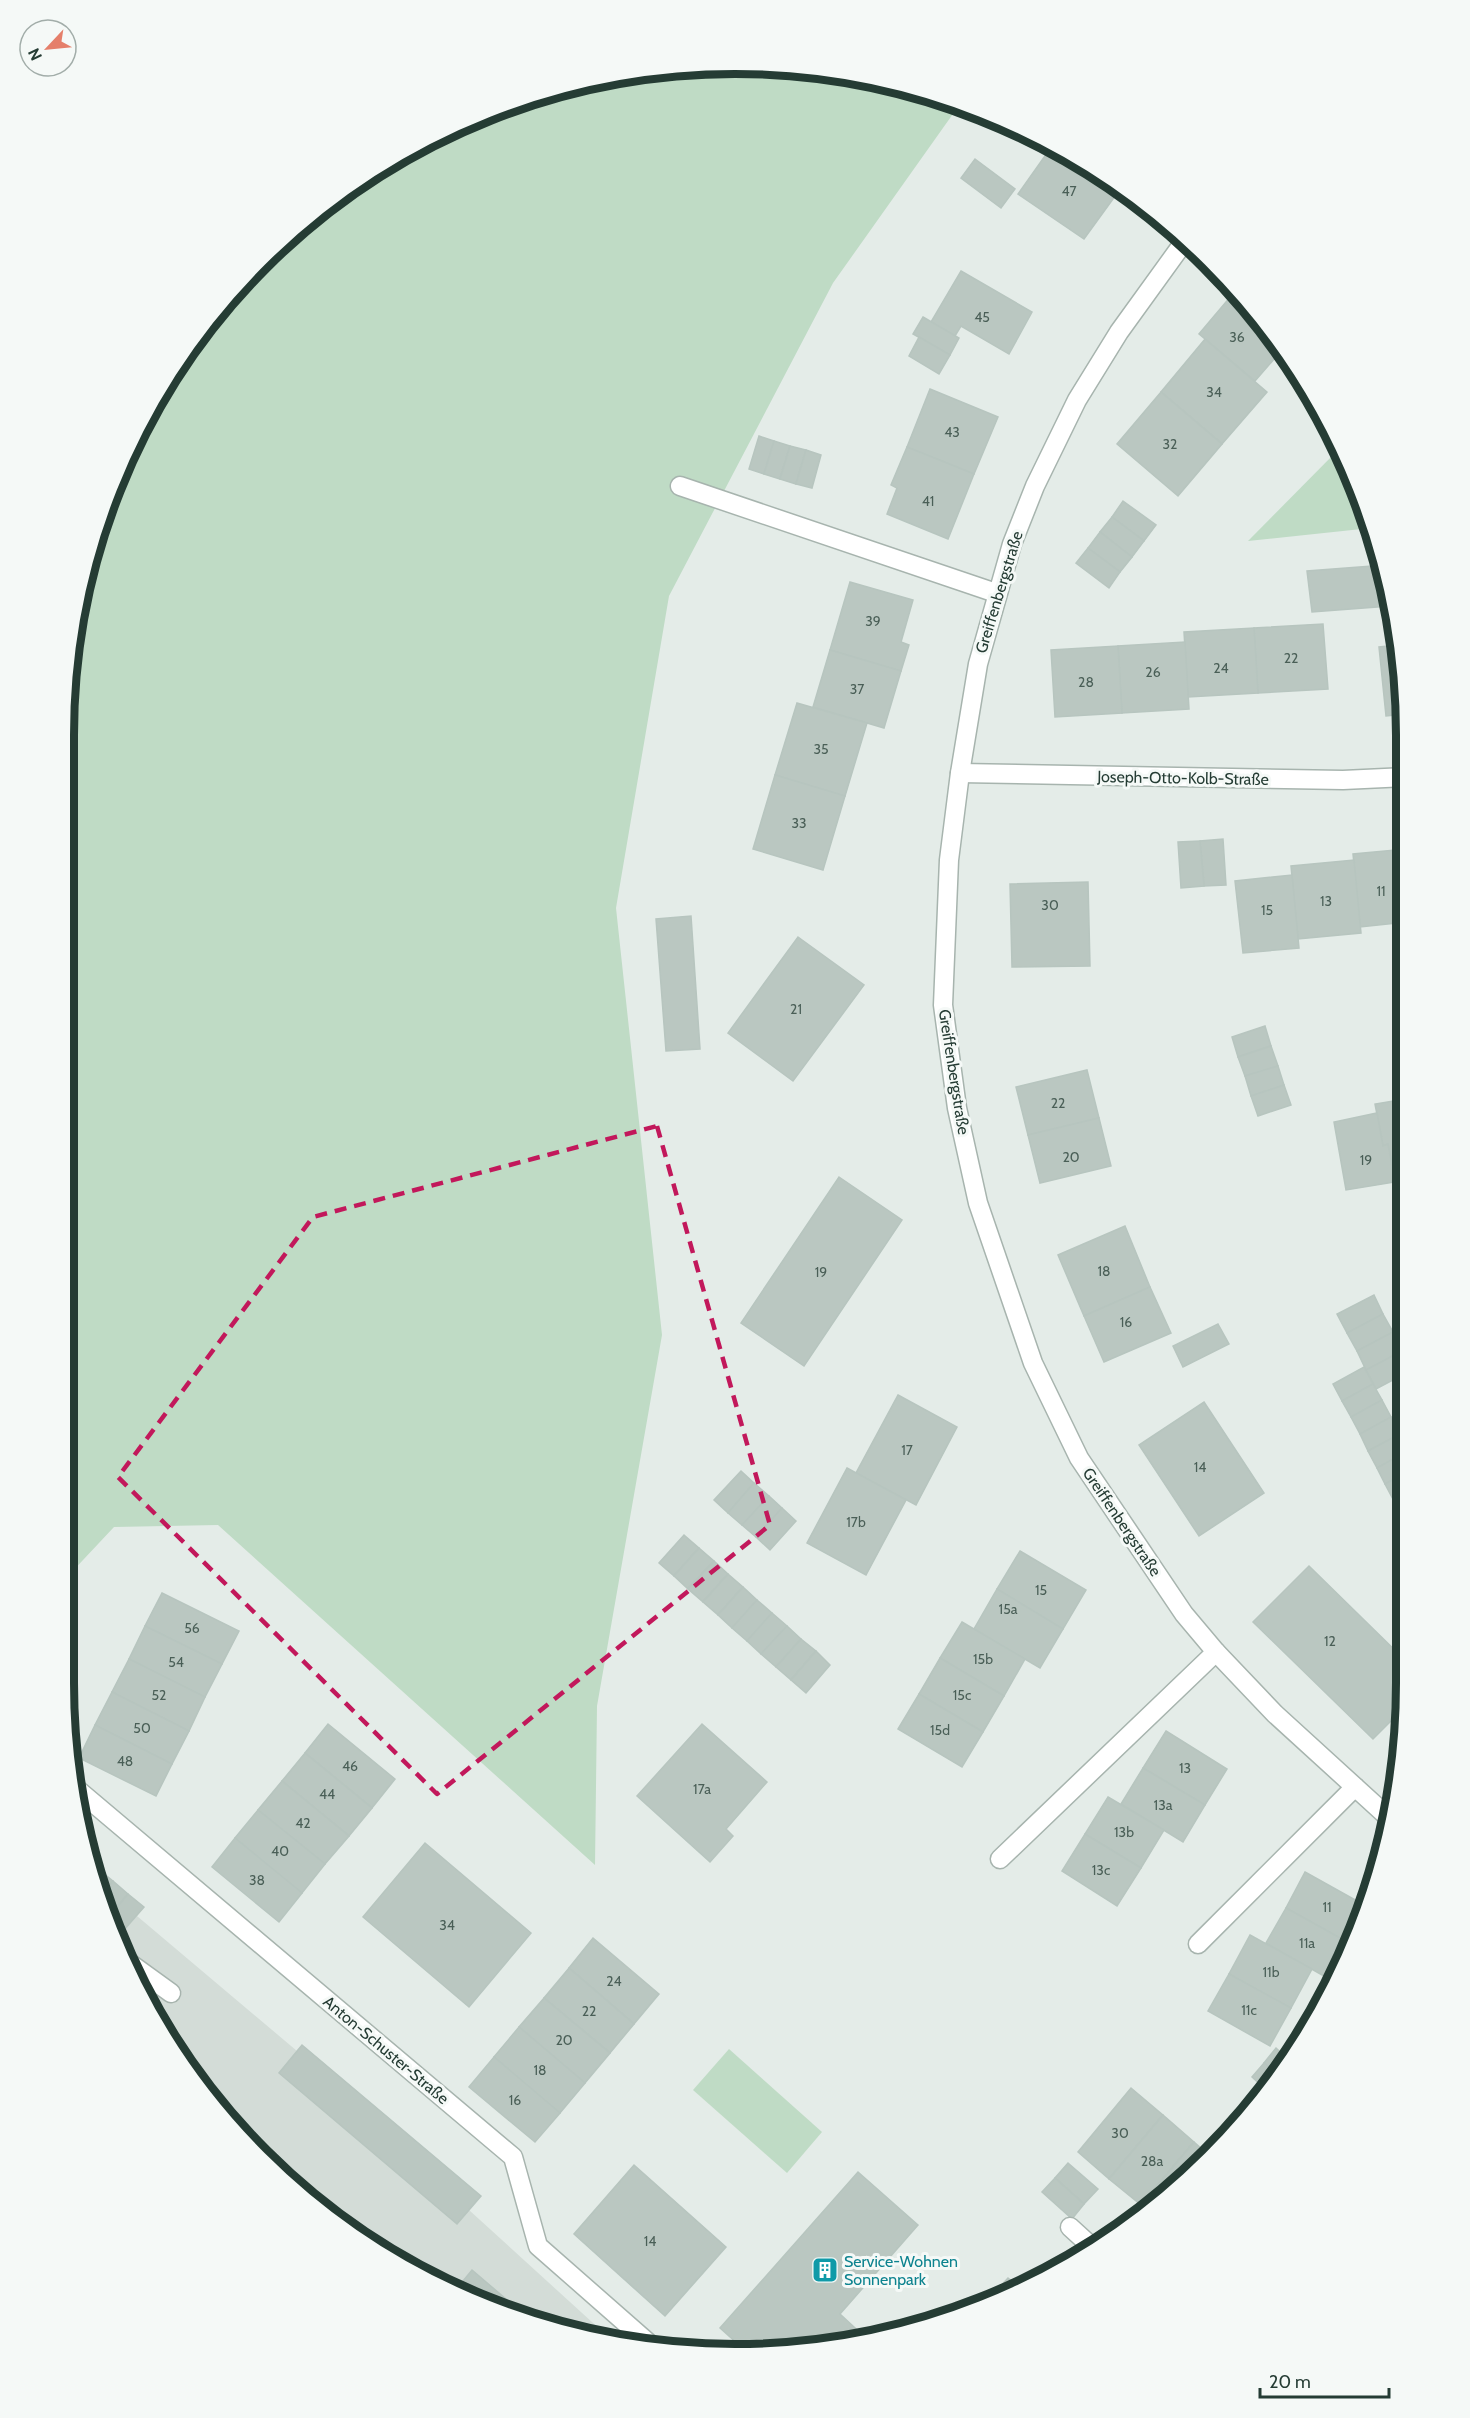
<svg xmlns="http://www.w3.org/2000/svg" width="1470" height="2418" viewBox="0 0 1470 2418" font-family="Cabin,sans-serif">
<rect width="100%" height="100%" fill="#e4ece8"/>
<path fill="#d3dcd7" d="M 105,1915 L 124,1930 L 137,1916 L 297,2051 L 279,2073 L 457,2224 L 469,2210 L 615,2343 L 519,2319 L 437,2286 L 326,2216 L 202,2092 L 132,1981 Z"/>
<g fill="#bfdbc5">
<path d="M 735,63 L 866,76 L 960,104 L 833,283 L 669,596 L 616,908 L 662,1335 L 597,1706 L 595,1865 L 218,1525 L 114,1527 L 68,1576 L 64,691 L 99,519 L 176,361 L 260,260 L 362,176 L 478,114 L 604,76 Z"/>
<path d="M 1338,450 L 1371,528 L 1248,541 Z"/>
<path d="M 729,2049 L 822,2132 L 787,2173 L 693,2090 Z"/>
</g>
<g fill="#bac7c1" stroke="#b7c5bf" stroke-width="1.5">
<path d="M 1052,146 L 1082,162 L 1121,188 L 1084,239 L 1018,194 Z"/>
<path d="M 975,159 L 1015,189 L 1001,208 L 961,178 Z"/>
<path d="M 961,271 L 1032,312 L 1009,354 L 961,326 L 955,336 L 931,322 Z"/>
<path d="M 1237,289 L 1282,350 L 1255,381 L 1199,334 Z"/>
<path d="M 923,317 L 959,338 L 950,355 L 913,334 Z"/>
<path d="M 919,337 L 950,355 L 939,374 L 909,356 Z"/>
<path d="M 1205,339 L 1267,392 L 1222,444 L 1161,392 Z"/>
<path d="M 930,389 L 998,417 L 974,474 L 907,447 Z"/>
<path d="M 1161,392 L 1222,444 L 1178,496 L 1117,444 Z"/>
<path d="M 759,436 L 774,441 L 764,474 L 749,469 Z"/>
<path d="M 774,441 L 790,446 L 780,479 L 764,474 Z"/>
<path d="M 790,446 L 806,450 L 796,484 L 780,479 Z"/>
<path d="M 907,447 L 974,474 L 948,539 L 887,514 L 897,488 L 891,485 Z"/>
<path d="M 806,450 L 821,455 L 812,488 L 796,484 Z"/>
<path d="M 1123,501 L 1156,525 L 1144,541 L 1112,517 Z"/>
<path d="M 1112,517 L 1144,541 L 1132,557 L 1100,532 Z"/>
<path d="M 1100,532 L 1132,557 L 1120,572 L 1088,548 Z"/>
<path d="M 1088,548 L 1120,572 L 1109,588 L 1076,563 Z"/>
<path d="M 1385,565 L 1390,606 L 1312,612 L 1307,571 Z"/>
<path d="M 850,582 L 913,600 L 901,642 L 909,645 L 901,671 L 830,650 Z"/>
<path d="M 1323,624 L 1328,689 L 1258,693 L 1254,628 Z"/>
<path d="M 1254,628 L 1258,693 L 1188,697 L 1184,632 Z"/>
<path d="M 1185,642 L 1189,709 L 1122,713 L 1118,646 Z"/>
<path d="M 1398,645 L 1406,691 L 1406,714 L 1386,716 L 1379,647 Z"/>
<path d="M 1118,646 L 1122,713 L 1055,717 L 1051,650 Z"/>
<path d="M 830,650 L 901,671 L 884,728 L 813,707 Z"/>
<path d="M 797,703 L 867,723 L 845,796 L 775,775 Z"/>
<path d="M 775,775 L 845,796 L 823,870 L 753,849 Z"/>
<path d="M 1223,839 L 1226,885 L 1204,886 L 1200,841 Z"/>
<path d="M 1200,841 L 1204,886 L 1181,888 L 1178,842 Z"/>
<path d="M 1406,849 L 1406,922 L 1360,927 L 1353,854 Z"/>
<path d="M 1354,860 L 1361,933 L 1298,939 L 1291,866 Z"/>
<path d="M 1292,875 L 1299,948 L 1243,953 L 1235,881 Z"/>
<path d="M 1088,882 L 1090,966 L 1012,967 L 1010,884 Z"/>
<path d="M 691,916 L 700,1049 L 666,1051 L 656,919 Z"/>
<path d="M 798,937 L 864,985 L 793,1081 L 728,1033 Z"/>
<path d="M 1265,1026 L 1271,1046 L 1238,1057 L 1232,1037 Z"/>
<path d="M 1271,1046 L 1278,1066 L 1245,1076 L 1238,1057 Z"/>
<path d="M 1278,1066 L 1284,1085 L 1251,1096 L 1245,1076 Z"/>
<path d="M 1087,1070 L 1099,1118 L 1028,1135 L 1016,1087 Z"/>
<path d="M 1284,1085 L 1291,1105 L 1258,1116 L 1251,1096 Z"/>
<path d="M 1406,1099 L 1406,1171 L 1394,1174 L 1388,1144 L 1383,1146 L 1375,1104 Z"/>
<path d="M 1377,1113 L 1383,1146 L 1388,1144 L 1395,1182 L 1346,1190 L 1334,1122 Z"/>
<path d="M 1099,1118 L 1111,1166 L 1040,1183 L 1028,1135 Z"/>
<path d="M 839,1177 L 902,1220 L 804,1366 L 741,1323 Z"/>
<path d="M 1125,1226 L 1150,1287 L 1084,1316 L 1058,1255 Z"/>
<path d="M 1150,1287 L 1171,1333 L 1104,1362 L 1084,1316 Z"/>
<path d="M 1374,1295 L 1383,1314 L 1347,1333 L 1337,1314 Z"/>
<path d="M 1383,1314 L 1393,1332 L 1357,1351 L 1347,1333 Z"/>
<path d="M 1218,1324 L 1229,1344 L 1183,1367 L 1173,1346 Z"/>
<path d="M 1393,1332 L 1402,1351 L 1366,1370 L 1357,1351 Z"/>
<path d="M 1402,1351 L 1406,1357 L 1406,1373 L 1376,1389 L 1366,1370 Z"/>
<path d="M 1364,1367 L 1373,1384 L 1342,1401 L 1333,1384 Z"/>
<path d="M 1373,1384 L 1382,1400 L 1351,1417 L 1342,1401 Z"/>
<path d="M 898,1395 L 957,1427 L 916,1505 L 856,1473 Z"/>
<path d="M 1382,1400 L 1391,1417 L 1360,1434 L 1351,1417 Z"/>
<path d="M 1204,1402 L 1264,1493 L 1199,1536 L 1139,1445 Z"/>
<path d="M 1391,1417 L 1400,1434 L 1368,1451 L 1360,1434 Z"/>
<path d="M 1400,1434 L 1406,1445 L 1406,1452 L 1377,1468 L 1368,1451 Z"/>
<path d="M 1406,1452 L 1406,1473 L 1385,1484 L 1377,1468 Z"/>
<path d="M 847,1468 L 906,1500 L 866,1575 L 807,1543 Z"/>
<path d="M 741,1471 L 754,1483 L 728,1513 L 714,1500 Z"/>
<path d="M 1406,1473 L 1406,1495 L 1394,1501 L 1385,1484 Z"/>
<path d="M 754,1483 L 769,1496 L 742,1525 L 728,1513 Z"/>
<path d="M 769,1496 L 782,1508 L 756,1537 L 742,1525 Z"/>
<path d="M 782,1508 L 796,1521 L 770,1550 L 756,1537 Z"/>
<path d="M 684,1535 L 699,1548 L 674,1576 L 659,1563 Z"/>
<path d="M 699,1548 L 714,1561 L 688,1589 L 674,1576 Z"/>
<path d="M 1020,1551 L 1086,1590 L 1063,1629 L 997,1589 Z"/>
<path d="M 714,1561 L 728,1574 L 703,1602 L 688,1589 Z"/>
<path d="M 1309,1566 L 1406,1661 L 1406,1706 L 1373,1739 L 1253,1622 Z"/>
<path d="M 728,1574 L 743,1587 L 718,1615 L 703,1602 Z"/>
<path d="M 743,1587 L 757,1600 L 732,1628 L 718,1615 Z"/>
<path d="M 997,1589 L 1063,1629 L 1040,1668 L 974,1629 Z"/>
<path d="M 162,1593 L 239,1631 L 222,1664 L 145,1626 Z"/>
<path d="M 757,1600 L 772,1613 L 747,1641 L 732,1628 Z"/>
<path d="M 772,1613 L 787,1626 L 761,1654 L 747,1641 Z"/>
<path d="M 962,1622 L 1025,1659 L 1004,1696 L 940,1658 Z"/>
<path d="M 145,1626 L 222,1664 L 205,1697 L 129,1659 Z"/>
<path d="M 787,1626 L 801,1639 L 776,1667 L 761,1654 Z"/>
<path d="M 801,1639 L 816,1651 L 791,1680 L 776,1667 Z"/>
<path d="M 816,1651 L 830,1665 L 806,1693 L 791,1680 Z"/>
<path d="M 940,1658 L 1004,1696 L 983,1732 L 919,1694 Z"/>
<path d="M 129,1659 L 205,1697 L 189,1731 L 112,1692 Z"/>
<path d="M 112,1692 L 189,1731 L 172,1764 L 95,1725 Z"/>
<path d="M 919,1694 L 983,1732 L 962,1767 L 898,1729 Z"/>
<path d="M 328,1724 L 395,1779 L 372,1808 L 305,1753 Z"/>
<path d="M 702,1724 L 767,1782 L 726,1829 L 733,1836 L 710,1862 L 637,1796 Z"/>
<path d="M 95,1725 L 172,1764 L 156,1796 L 79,1758 Z"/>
<path d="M 1166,1731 L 1227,1769 L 1205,1805 L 1143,1768 Z"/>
<path d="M 305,1753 L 372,1808 L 349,1836 L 282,1781 Z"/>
<path d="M 1143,1768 L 1205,1805 L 1183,1842 L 1121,1804 Z"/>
<path d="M 282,1781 L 349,1836 L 325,1864 L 258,1810 Z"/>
<path d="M 1108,1797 L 1164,1830 L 1141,1868 L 1085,1834 Z"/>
<path d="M 258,1810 L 325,1864 L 302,1893 L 235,1838 Z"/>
<path d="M 1085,1834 L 1141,1868 L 1117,1906 L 1062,1871 Z"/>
<path d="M 235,1838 L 302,1893 L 279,1922 L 212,1867 Z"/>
<path d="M 425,1843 L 531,1933 L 469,2007 L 363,1917 Z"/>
<path d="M 97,1868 L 113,1881 L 98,1898 L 93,1873 Z"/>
<path d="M 1305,1872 L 1368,1907 L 1349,1943 L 1286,1908 Z"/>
<path d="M 113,1881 L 128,1894 L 109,1917 L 105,1914 L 98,1898 Z"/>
<path d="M 128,1894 L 144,1907 L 124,1930 L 109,1917 Z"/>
<path d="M 1286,1908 L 1349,1943 L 1329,1979 L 1266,1943 Z"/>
<path d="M 1250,1935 L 1312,1969 L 1291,2008 L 1229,1974 Z"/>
<path d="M 593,1938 L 659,1994 L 634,2024 L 569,1968 Z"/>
<path d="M 569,1968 L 634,2024 L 610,2053 L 544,1998 Z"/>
<path d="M 1229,1974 L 1291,2008 L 1270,2046 L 1208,2011 Z"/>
<path d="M 544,1998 L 610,2053 L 585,2083 L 519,2027 Z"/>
<path d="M 519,2027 L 585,2083 L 560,2113 L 494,2057 Z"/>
<path d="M 302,2045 L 481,2196 L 457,2224 L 279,2073 Z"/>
<path d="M 1276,2048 L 1290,2061 L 1278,2075 L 1264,2063 Z"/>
<path d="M 494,2057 L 560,2113 L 535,2142 L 469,2087 Z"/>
<path d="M 1264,2063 L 1278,2075 L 1266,2090 L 1252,2077 Z"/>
<path d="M 1131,2088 L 1163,2115 L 1109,2179 L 1078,2152 Z"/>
<path d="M 1163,2115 L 1194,2142 L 1141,2205 L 1109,2179 Z"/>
<path d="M 1194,2142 L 1211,2157 L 1149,2212 L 1141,2205 Z"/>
<path d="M 1068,2163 L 1098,2189 L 1084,2204 L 1055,2178 Z"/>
<path d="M 634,2165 L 726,2247 L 665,2316 L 574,2234 Z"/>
<path d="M 858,2172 L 918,2225 L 840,2314 L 867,2339 L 823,2349 L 749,2354 L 720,2328 Z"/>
<path d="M 1055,2178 L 1084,2204 L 1072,2219 L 1042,2192 Z"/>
<path d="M 472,2270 L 534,2323 L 454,2292 Z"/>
<path d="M 1008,2278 L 1022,2290 L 982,2306 Z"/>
</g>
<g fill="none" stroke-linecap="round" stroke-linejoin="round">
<g stroke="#a7b4ae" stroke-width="21">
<g id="service">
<path d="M 680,486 L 996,593"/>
<path d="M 1000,1859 L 1216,1652"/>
<path d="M 1198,1944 L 1355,1787"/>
<path d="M 124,1959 L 171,1993"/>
</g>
</g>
<g stroke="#a7b4ae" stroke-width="21">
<g id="minor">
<path d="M 1184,242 L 1119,332 L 1077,400 L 1035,486 L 1012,544 L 978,664 L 960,773 L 949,860 L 943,1005 L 957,1108 L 978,1203 L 1033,1363 L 1079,1458 L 1184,1614 L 1216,1652 L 1275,1714 L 1388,1817"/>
<path d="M 960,773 L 1343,780 L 1406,777"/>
<path d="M 72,1785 L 513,2157 L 538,2246 L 653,2347"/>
<path d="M 1070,2227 L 1093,2248"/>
</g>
</g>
<use href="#service" stroke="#fff" stroke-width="18"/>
<use href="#minor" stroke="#fff" stroke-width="18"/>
</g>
<path fill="none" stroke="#c2185b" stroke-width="4.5" stroke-dasharray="12 8" stroke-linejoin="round" d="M 657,1126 L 770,1525 L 437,1794 L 118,1477 L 313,1217 Z"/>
<defs>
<g id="building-square" transform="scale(1.35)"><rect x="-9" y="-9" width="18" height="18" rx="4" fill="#0f9aa8" stroke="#f5f9f7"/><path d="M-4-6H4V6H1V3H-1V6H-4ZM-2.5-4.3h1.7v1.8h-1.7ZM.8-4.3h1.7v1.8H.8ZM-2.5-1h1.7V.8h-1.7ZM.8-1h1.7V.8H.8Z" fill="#fff"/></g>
</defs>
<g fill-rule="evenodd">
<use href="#building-square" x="825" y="2270"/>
</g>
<g text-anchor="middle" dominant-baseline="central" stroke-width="6" stroke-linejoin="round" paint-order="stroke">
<g font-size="14" fill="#4a5f57">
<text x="1069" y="191">47</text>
<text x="982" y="317">45</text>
<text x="1237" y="337">36</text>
<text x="1214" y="392">34</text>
<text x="952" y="432">43</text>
<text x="1170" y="444">32</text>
<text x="928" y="501">41</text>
<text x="873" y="621">39</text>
<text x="1291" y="658">22</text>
<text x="1221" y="668">24</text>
<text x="1153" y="672">26</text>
<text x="1086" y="682">28</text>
<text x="857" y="689">37</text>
<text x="821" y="749">35</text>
<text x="799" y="823">33</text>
<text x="1381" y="891">11</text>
<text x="1326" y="901">13</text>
<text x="1050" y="905">30</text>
<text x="1267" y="910">15</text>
<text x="796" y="1009">21</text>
<text x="1058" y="1103">22</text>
<text x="1071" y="1157">20</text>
<text x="1366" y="1160">19</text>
<text x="1104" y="1271">18</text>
<text x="821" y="1272">19</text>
<text x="1126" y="1322">16</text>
<text x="907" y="1450">17</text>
<text x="1200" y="1467">14</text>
<text x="856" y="1522">17b</text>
<text x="1041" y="1590">15</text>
<text x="1008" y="1609">15a</text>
<text x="192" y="1628">56</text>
<text x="1330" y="1641">12</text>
<text x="983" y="1659">15b</text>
<text x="176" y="1662">54</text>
<text x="159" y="1695">52</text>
<text x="962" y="1695">15c</text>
<text x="142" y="1728">50</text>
<text x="940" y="1730">15d</text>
<text x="125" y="1761">48</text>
<text x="350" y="1766">46</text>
<text x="1185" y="1768">13</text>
<text x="702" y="1789">17a</text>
<text x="327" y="1794">44</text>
<text x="1163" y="1805">13a</text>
<text x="303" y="1823">42</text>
<text x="1124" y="1832">13b</text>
<text x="280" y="1851">40</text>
<text x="1101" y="1870">13c</text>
<text x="257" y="1880">38</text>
<text x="1327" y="1907">11</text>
<text x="447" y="1925">34</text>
<text x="1307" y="1943">11a</text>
<text x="1271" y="1972">11b</text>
<text x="614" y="1981">24</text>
<text x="1249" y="2010">11c</text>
<text x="589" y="2011">22</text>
<text x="564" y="2040">20</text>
<text x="540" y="2070">18</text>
<text x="515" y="2100">16</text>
<text x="1120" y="2133">30</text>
<text x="1152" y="2161">28a</text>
<text x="650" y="2241">14</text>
</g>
<g font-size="16" fill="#253c34" stroke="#f5f9f7">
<text transform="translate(999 592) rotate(-73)">Greiffenbergstraße</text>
<text transform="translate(1183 778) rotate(1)">Joseph-Otto-Kolb-Straße</text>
<text transform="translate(954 1072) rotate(81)">Greiffenbergstraße</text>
<text transform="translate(1122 1522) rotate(56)">Greiffenbergstraße</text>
<text transform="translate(386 2050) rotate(40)">Anton-Schuster-Straße</text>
</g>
<g font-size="16" fill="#0d838f" stroke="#f5f9f7" text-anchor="start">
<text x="844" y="2261">Service-Wohnen<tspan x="844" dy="18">Sonnenpark</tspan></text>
</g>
</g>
<path d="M0 0H1470V2418H0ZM735 74H735A661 661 0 0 1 1396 735V1683A661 661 0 0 1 735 2344H735A661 661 0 0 1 74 1683V735A661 661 0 0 1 735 74Z" fill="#f5f9f7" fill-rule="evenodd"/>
<path fill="none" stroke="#253c34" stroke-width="8" d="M735 74H735A661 661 0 0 1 1396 735V1683A661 661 0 0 1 735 2344H735A661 661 0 0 1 74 1683V735A661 661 0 0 1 735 74Z"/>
<g transform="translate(48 48) rotate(244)"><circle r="28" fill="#f5f9f7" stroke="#a2ada9" stroke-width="1.5"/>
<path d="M0-4.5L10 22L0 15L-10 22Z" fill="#e57f6a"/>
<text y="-9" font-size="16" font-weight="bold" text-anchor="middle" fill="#253c34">N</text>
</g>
<path d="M1260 2388v9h129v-9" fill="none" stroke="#253c34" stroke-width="3"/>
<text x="1269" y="2388" font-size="18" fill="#253c34" stroke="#f5f9f7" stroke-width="4.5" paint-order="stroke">20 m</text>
</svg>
